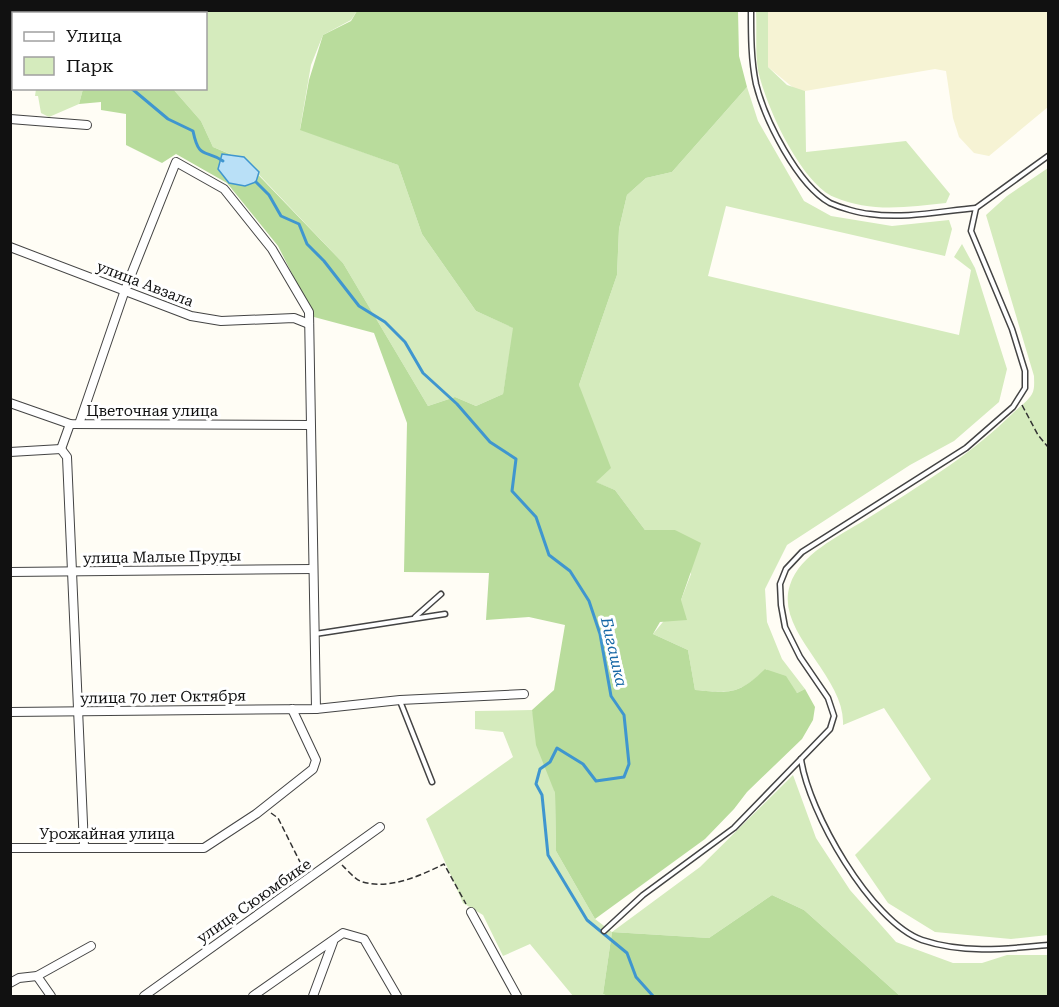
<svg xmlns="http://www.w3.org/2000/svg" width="1059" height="1007" viewBox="0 0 1059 1007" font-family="'Roboto Serif',serif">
<rect width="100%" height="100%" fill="#fffdf5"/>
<path fill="#f6f3d4" d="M 768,11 L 1048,11 L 1048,107 L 989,156 L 974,153 L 959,137 L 953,118 L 946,71 L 935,69 L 805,91 L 796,90 L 768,67 Z"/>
<g fill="#d5ebbd">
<path d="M 103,11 L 357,11 L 351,20 L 323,35 L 311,65 L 300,129 L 398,165 L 422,234 L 476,311 L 514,328 L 503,394 L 476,406 L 455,397 L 428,406 L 343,263 L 245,160 L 213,147 L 201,121 L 173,89 L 206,88 L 206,14 L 106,14 Z"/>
<path d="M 756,11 L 768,11 L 768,67 L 787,85 L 805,91 L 806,152 L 906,141 L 950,194 L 946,203 C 908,207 871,213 834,197 C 800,182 765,104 758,70 C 755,51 757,30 756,11 Z"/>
<path d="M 747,87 L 758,121 L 804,201 L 831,216 L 892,226 L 949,220 L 952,229 L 945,256 L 726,206 L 708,276 L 959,335 L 971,270 L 954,257 L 962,244 L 975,268 L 1007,369 L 999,402 L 954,441 L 910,465 L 787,545 L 765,589 L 767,622 L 782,659 L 805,689 L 797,693 L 766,669 C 738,695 731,693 695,690 L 688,650 L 653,634 L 681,600 L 691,574 L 675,530 L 645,530 L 615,490 L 595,482 L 579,385 L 617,275 L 619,229 L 627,195 L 646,178 L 672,172 Z"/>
<path d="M 36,89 L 83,89 L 79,104 L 49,117 L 41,113 L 38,96 L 35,96 Z"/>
<path d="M 1048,168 L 1048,935 L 1011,939 L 935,932 L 888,903 L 855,855 L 931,779 L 884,708 L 843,725 C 846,676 774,632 790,585 C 800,554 839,536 865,520 C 916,488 970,456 1013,413 C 1019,407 1028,401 1032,394 C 1035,389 1034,381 1034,376 L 986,215 L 1007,196 Z"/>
<path d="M 532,710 L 555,793 L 556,851 L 595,919 L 612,932 L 700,867 L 793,775 L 816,838 L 850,890 L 896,942 L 953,963 L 982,963 L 1007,955 L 1048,955 L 1048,996 L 900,996 L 804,910 L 772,895 L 709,938 L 612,932 L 603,994 L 608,996 L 573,996 L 530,944 L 503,956 L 483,915 L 463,903 L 426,819 L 513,757 L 503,732 L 475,729 L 475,711 Z"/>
</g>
<g fill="#b9dc9c">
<path d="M 103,10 L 106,13 L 14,14 L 13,39 L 11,40 L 11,11 Z"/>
<path d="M 357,11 L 738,11 L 739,56 L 747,87 L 672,172 L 646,178 L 627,195 L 619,229 L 617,275 L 579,385 L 611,468 L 596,482 L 615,490 L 645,530 L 675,530 L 701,543 L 681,600 L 687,620 L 660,622 L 653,634 L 688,650 L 695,690 C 731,693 738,695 765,669 L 786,676 L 797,693 L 805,689 L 815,707 L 813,720 L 802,739 L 747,792 L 734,809 L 705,839 L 595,919 L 556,851 L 555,793 L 536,745 L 532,710 L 554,690 L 565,625 L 529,617 L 486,620 L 489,573 L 404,572 L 407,423 L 374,333 L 314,317 L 278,246 L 227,183 L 176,154 L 162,163 L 126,145 L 126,114 L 101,110 L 101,102 L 79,104 L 83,89 L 173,89 L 201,121 L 213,147 L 244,160 L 343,263 L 428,406 L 455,397 L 476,406 L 503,394 L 513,328 L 476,311 L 422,234 L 398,165 L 300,130 L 309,80 L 323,35 L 351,21 Z"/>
<path d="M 772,895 L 804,910 L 900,996 L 608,996 L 603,994 L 612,932 L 709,938 Z"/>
</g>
<path fill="#b9e0f7" stroke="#3f96cf" stroke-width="1.5" d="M 222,154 L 244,157 L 259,172 L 256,182 L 245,186 L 229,183 L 218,169 Z"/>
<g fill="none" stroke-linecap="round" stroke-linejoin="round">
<g stroke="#3f96cf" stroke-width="3">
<path d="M 89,10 L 91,14"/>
<path d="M 131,88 L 168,119 L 193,131 C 199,160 205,149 223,161"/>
<path d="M 256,182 L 269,195 L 281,216 L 299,224 L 307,244 L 324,261 L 359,306 L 385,322 L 405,342 L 423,373 L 457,404 L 490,442 L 516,459 L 512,491 L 536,517 L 549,555 L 570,571 L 589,601 L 600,634 L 611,696 L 624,715 L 629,764 L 624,777 L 596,781 L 583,764 L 557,748 L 550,762 L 540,769 L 536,784 L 542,795 L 548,855 L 587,920 L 627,953 L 636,977 L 653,996"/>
</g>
<g stroke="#444" stroke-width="7">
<g id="lane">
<path d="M 751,10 C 751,35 751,60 756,84 C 765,120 797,184 830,203 C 841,208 859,213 870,214 C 904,219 942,211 976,208"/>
<path d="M 415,617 L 441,594"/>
<path d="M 315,634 L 445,614"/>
<path d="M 400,701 L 432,782"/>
<path d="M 801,759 C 808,811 871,922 922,940 C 964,954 1006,949 1048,945"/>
<path d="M 604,931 L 643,895 L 734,828 L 830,729 L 834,716 L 828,698 L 800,657 L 785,627 L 781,605 L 780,584 L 786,569 L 802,552 L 966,448 L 1013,407 L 1025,388 L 1025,371 L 1012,329 L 971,231 L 976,208 L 1048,156"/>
</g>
</g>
<g stroke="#444" stroke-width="10">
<g id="street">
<path d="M 10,119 L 87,125"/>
<path d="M 10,247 L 191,316 L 221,321 L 294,318 L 309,324"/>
<path d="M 10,403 L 70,424 L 310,425"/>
<path d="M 79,424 L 125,290 L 176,162 L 224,189 L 272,249 L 309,312 L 316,709"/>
<path d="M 61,449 L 67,457 L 84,846"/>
<path d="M 61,449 L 70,424"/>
<path d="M 10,452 L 61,449"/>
<path d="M 10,572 L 313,569"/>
<path d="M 10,712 L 316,709 L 400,700 L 524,694"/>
<path d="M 10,848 L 204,848 L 256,814 L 313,769 L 316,760 L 292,709"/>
<path d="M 471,912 L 517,996"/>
<path d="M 37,976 L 51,996"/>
<path d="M 10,983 L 19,978 L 37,976 L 91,946"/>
<path d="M 144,996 L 380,827"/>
<path d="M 253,996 L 343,933 L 364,939 L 397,996"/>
<path d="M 313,996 L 333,942"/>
</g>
</g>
<g stroke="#333" stroke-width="1.5" stroke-dasharray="6 3" stroke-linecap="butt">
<path d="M 1022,405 L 1038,435 L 1048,447"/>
<path d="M 271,813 L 278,818 L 304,870"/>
<path d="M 342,865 C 347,870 354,878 360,881 C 387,891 420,876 444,864 L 466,904"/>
</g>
<use href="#lane" stroke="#fff" stroke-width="4"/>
<use href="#street" stroke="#fff" stroke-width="8"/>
</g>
<g text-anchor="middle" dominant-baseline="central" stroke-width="6" stroke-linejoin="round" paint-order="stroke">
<g font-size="15" fill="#111" stroke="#fff">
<text transform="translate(145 284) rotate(21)">улица Авзала</text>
<text x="152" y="411">Цветочная улица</text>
<text transform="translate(162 557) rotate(-1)">улица Малые Пруды</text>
<text transform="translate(163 697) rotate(-1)">улица 70 лет Октября</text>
<text x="107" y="834">Урожайная улица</text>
<text transform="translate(254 901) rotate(-35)">улица Сююмбике</text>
</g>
<g font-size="16" font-style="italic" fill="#1768a6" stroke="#fff">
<text transform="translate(614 652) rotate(77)">Бигашка</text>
</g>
</g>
<rect width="1059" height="1007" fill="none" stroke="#111111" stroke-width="24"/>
<rect x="12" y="12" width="195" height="78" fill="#ffffff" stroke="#a0a0a0" stroke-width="1.5"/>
<rect x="24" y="32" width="30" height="9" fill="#ffffff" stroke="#a0a0a0" stroke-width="1.5"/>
<text x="66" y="42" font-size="18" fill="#111111">Улица</text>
<rect x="24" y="57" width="30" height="18" fill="#d5ebbd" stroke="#a0a0a0" stroke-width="1.5"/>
<text x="66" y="72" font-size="18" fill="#111111">Парк</text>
</svg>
